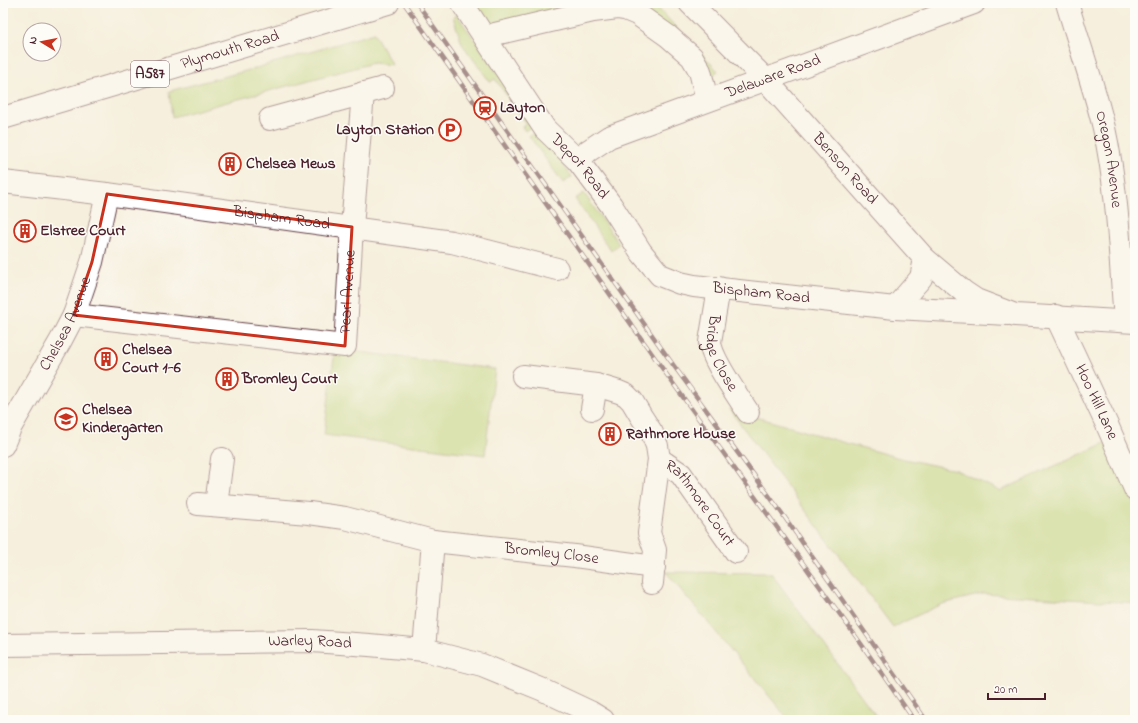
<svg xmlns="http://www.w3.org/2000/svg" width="1138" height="723" viewBox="0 0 1138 723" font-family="'Indie Flower',sans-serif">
<rect width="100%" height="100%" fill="#fdfcf7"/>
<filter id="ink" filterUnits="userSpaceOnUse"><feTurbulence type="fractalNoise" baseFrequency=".025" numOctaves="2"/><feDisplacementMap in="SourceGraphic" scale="8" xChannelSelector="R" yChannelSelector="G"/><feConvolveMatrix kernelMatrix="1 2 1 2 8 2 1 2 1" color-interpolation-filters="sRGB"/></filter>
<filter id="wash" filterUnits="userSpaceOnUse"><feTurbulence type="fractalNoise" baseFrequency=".012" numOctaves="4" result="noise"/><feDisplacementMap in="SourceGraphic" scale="16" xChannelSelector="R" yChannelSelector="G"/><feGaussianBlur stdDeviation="0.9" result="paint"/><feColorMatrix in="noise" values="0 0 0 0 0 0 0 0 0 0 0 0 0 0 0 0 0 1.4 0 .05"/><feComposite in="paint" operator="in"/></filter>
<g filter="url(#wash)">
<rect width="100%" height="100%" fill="#f6efdd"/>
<g fill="#bbd57a" stroke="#827a52">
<path d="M 477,3 L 574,3 L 488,27 L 472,5 Z"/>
<path d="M 631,3 L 653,3 L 718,71 L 713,75 L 703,59 Z"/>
<path d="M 457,15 L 535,124 L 525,131 L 522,127 L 526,123 L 495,79 L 490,82 L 462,44 L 453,17 Z"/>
<path d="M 374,33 L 392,65 L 373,63 L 172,117 L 169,91 L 253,69 Z"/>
<path d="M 534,133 L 538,138 L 543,135 L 572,177 L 563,183 L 529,136 Z"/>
<path d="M 584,193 L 619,244 L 611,251 L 575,199 Z"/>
<path d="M 335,349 L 495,369 L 485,455 L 324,435 Z"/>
<path d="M 729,409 L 842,442 L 900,458 L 956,470 L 1000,491 L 1107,442 L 1135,504 L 1135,603 L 983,594 L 942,604 L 893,627 Z"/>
<path d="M 666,572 L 771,573 L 879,720 L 789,720 Z"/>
</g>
</g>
<g filter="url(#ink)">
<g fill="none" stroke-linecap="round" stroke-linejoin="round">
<g stroke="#643e46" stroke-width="24">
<g id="minor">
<path id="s1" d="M 462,3 L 545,129 L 578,161 L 611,205 L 641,252 L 660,275 L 680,283 L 694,286 L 895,308 L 1008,314"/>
<path id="s2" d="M 1067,3 C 1079,44 1094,86 1104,128 C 1118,191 1120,257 1125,321"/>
<path d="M 486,39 L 495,34 L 593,11 L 618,8 L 625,9 L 637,14 L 668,36 L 692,57 L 700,71 L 707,100"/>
<path d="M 270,119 L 383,88"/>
<path id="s3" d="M 578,161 L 588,151 L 609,137 L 974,3"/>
<path id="s4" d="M 3,182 L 107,194 L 452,242 L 557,269"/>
<path id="s5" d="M 719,288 L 710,342 C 711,359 738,396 748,412"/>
<path d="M 895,308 L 921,278 L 925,259"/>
<path id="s6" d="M 74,315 L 345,346 L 352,227 L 363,93"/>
<path id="s7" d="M 1056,316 L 1108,427 L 1135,489"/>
<path d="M 523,376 L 596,385 L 619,392 L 626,395 L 632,401 L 641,416 L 652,433 L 657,446 L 659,459 L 649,533 L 655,550 L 652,583"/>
<path d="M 592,409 L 596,385"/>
<path id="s8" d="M 3,445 L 10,428 L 61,340 L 74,315 L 92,262 L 107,194"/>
<path id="s9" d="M 659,459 L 681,474 L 736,552"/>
<path id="s10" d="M 198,504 L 309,513 L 345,518 L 433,541 L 575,556 L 654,567"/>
<path d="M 216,505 L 222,459"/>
<path id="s11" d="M 3,645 L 312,641 L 369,645 L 424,650 L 482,665 L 541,689 L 590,712 L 603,720"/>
<path d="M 424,650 L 433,541"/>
</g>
</g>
<g stroke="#643e46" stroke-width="24">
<g id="major">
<path id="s12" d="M 690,3 L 765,79 L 925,259 L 964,292 L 976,300 L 1015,315 L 1135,322"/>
<path id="s13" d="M 3,118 L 388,3"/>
</g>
</g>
<use href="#minor" stroke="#fff" stroke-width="22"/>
<use href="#major" stroke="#fff" stroke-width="22"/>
<g stroke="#4a1f2b" stroke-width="4.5">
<g id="rail">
<path d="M 404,3 L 667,375 L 862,645 L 914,720"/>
<path d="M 417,3 L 674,366 L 781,512 L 926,720"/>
</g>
</g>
<use href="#rail" stroke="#fdfcf7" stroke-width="3" stroke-dasharray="9" stroke-linecap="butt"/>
</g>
</g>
<path d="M0 0H1138V723H0ZM 107,194 L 352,227 L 345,346 L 74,315 L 92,262 Z" fill="#f6efdd" fill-opacity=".55" fill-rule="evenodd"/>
<path fill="none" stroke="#c8321e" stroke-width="3" stroke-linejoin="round" d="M 107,194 L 352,227 L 345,346 L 74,315 L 92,262 Z"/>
<defs>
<g id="station-ring" transform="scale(1.15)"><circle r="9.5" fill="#fdfcf7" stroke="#c8321e" stroke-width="1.5"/><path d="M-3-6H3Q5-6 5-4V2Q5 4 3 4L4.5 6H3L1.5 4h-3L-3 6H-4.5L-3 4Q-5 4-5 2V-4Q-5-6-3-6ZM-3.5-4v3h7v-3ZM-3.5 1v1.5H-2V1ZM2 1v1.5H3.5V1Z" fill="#c8321e"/></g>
<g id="parking-ring" transform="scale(1.15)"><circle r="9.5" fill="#fdfcf7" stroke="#c8321e" stroke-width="1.5"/><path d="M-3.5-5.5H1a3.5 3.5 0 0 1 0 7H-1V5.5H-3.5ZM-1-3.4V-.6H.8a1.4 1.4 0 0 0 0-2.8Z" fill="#c8321e"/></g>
<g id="building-ring" transform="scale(1.15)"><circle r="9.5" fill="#fdfcf7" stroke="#c8321e" stroke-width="1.5"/><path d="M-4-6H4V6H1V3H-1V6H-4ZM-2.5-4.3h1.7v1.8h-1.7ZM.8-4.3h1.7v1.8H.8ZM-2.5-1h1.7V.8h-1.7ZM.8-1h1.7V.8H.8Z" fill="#c8321e"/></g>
<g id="school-ring" transform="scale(1.15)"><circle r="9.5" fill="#fdfcf7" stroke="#c8321e" stroke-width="1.5"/><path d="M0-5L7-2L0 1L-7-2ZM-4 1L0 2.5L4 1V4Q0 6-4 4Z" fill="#c8321e"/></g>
</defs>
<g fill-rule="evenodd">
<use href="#station-ring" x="485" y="108"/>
<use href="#parking-ring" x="450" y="130"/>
<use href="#building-ring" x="230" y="164"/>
<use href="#building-ring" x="25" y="231"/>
<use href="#building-ring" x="106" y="359"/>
<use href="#building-ring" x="227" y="379"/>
<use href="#school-ring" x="66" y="419"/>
<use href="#building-ring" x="610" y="434"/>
</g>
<g text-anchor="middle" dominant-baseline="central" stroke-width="3" stroke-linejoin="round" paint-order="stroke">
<rect fill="#fdfcf7" stroke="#806168" stroke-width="1" x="131" y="61" width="38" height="26" rx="3"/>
<g font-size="15" font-weight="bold" fill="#4a1f2b">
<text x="150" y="74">A587</text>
</g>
<g font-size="16" fill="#4a1f2b" stroke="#fdfcf7">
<text stroke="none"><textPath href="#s13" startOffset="237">Plymouth Road</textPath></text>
<text stroke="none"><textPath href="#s3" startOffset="214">Delaware Road</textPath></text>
<text stroke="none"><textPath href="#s2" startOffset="162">Oregon Avenue</textPath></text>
<text stroke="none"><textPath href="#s1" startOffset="202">Depot Road</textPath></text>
<text stroke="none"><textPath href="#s12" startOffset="227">Benson Road</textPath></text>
<text stroke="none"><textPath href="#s4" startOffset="281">Bispham Road</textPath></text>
<text stroke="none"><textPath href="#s6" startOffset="327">Pearl Avenue</textPath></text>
<text stroke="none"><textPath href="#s1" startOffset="441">Bispham Road</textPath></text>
<text stroke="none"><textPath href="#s8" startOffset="137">Chelsea Avenue</textPath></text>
<text stroke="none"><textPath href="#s5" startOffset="68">Bridge Close</textPath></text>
<text stroke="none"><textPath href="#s7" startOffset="95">Hoo Hill Lane</textPath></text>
<text stroke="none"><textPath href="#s9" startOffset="61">Rathmore Court</textPath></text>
<text stroke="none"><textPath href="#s10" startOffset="358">Bromley Close</textPath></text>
<text stroke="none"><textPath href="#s11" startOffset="307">Warley Road</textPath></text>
</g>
<g font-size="16" font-weight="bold" fill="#4a1f2b" stroke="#fdfcf7" text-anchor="start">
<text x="500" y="108">Layton</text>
<text x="434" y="130" text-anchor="end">Layton Station</text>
<text x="246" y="164">Chelsea Mews</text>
<text x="40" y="231">Elstree Court</text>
<text x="122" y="350">Chelsea<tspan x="122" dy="18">Court 1-6</tspan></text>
<text x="242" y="379">Bromley Court</text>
<text x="82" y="410">Chelsea<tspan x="82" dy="18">Kindergarten</tspan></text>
<text x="626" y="434">Rathmore House</text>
</g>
</g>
<rect width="1138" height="723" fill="none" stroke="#fdfcf7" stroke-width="16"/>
<g transform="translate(42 42) rotate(280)"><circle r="19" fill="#fdfcf7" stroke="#b5a4a5"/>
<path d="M0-3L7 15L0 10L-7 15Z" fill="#c8321e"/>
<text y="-6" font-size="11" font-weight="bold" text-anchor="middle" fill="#4a1f2b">N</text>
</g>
<path d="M988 693v6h57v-6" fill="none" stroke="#4a1f2b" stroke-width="2"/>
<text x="994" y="693" font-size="12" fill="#4a1f2b" stroke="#fdfcf7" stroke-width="3" paint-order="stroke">20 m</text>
</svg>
